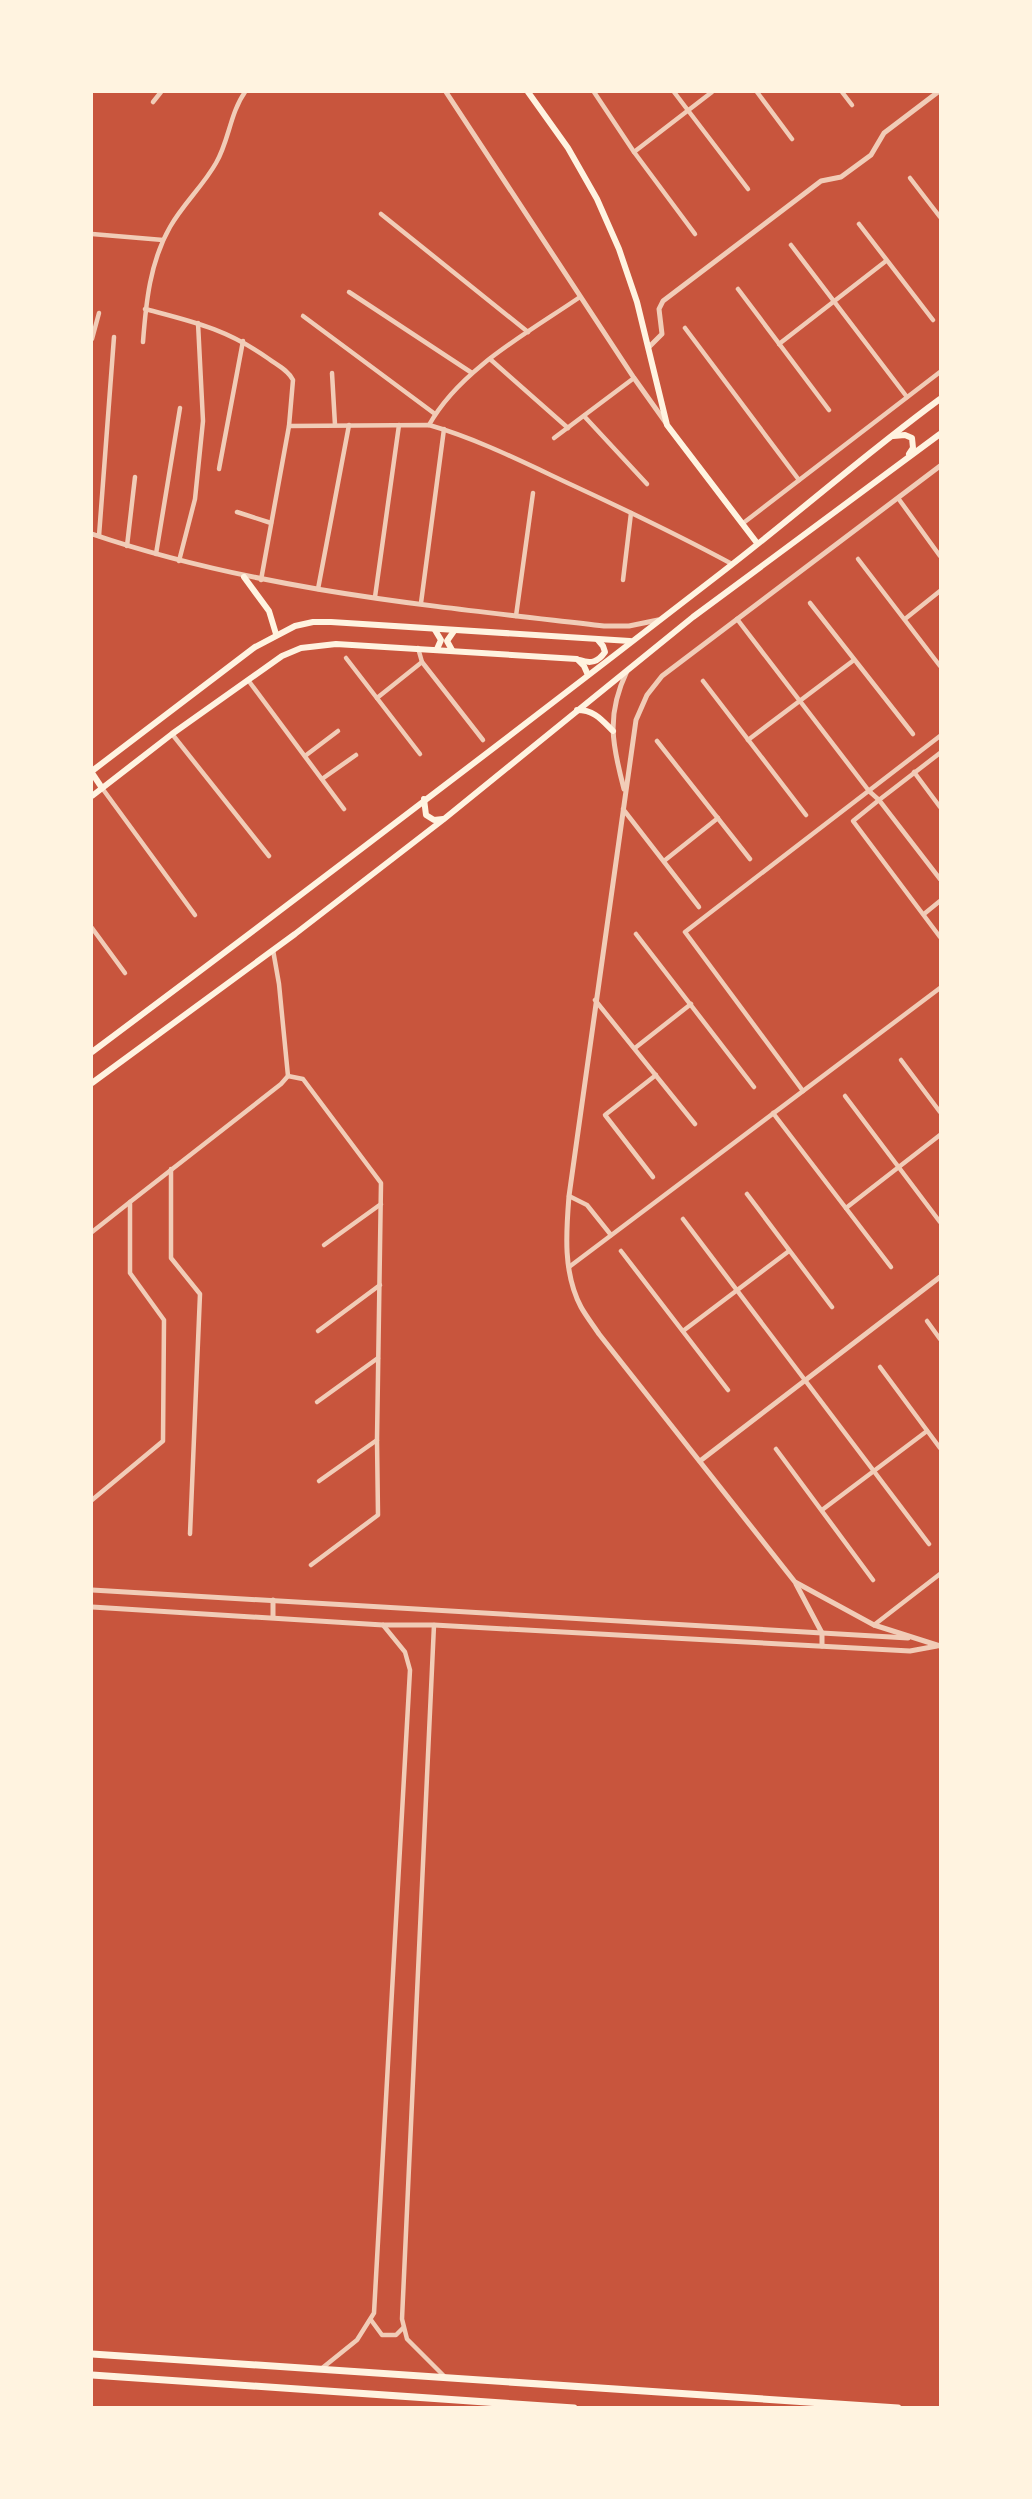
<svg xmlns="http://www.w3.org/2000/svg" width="1032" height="2499" viewBox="0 0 1032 2499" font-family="Mulish,sans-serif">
<rect width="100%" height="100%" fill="#c8553d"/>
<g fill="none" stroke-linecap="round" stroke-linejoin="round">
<g stroke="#f1ccb7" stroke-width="4.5">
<path d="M 594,92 L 634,152 L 695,234"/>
<path d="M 674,92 L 748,189"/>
<path d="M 757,92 L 792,139"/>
<path d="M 842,92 L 852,105"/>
<path d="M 153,102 L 161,92"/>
<path d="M 634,152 L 712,92"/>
<path d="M 910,178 L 940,217"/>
<path d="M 381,214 L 528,332"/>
<path d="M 859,224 L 933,320"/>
<path d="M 92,234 L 163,240"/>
<path d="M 791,245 L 907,397"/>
<path d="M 738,289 L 829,410"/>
<path d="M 349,292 L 472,373"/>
<path d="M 145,309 C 194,322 227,329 269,359 C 277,365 288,370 293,380 L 289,426 L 261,580"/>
<path d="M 303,316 L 435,414"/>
<path d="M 685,328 L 799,480"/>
<path d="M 92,339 L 99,313"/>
<path d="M 143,342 C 146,302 150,262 170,227 C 183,204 203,186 216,163 C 229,141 230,113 245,92"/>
<path d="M 779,344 L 886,261"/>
<path d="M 490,359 L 568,428"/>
<path d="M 332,373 L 335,425"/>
<path d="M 584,416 L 647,484"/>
<path d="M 429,425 C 460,369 529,332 580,297"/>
<path d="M 289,426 L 429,425 C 478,439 525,463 572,485 C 626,510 680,536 732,564"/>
<path d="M 554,438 L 634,378"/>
<path d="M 219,469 L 243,341"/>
<path d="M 898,498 L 940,556"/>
<path d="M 237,512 L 271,523"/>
<path d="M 742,524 L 940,372"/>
<path d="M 99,536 L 114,337"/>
<path d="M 127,546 L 135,477"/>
<path d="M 156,554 L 180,408"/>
<path d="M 858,559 L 940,666"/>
<path d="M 179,561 L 195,499 L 203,421 L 198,323"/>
<path d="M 623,580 L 631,513"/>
<path d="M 318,589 L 349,425"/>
<path d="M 375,597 L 399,425"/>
<path d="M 421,603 L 444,429"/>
<path d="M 810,603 L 913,734"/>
<path d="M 516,616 L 533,493"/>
<path d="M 737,619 L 869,791 L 879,800 L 940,753"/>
<path d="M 905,619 L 940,591"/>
<path d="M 418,648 L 422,662 L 483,740"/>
<path d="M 346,658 L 420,754"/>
<path d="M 248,680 L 344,809"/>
<path d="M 703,681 L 806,815"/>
<path d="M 377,698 L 422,662"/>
<path d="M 172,734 L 269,856"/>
<path d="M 748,740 L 854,660"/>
<path d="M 657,741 L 750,859"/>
<path d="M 305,756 L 338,731"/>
<path d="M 914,772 L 940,807"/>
<path d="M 322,779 L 356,755"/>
<path d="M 102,788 L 195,915"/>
<path d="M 623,809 L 699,907"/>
<path d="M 664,861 L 718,818"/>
<path d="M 940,879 L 879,800 L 853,821 L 940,937"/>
<path d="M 924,914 L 940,901"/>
<path d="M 92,928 L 125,973"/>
<path d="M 636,934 L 754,1087"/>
<path d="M 595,1000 L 695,1124"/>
<path d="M 635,1048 L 691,1004"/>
<path d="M 901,1060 L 940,1112"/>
<path d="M 288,1076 L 303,1079 L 381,1183 L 377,1440 L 378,1515 L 311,1565"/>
<path d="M 803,1091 L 685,932 L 940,736"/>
<path d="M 845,1096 L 940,1222"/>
<path d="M 773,1113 L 891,1267"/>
<path d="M 171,1169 L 171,1258 L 200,1294 L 190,1534"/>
<path d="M 653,1177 L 605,1115 L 656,1075"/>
<path d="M 747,1194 L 832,1307"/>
<path d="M 569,1196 L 587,1205 L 611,1235"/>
<path d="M 846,1208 L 940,1135"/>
<path d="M 683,1219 L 929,1544"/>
<path d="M 92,1232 L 130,1202"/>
<path d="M 324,1245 L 381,1204"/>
<path d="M 621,1251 L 728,1390"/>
<path d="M 569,1267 L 940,988"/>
<path d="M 927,1321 L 940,1339"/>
<path d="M 318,1331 L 380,1285"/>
<path d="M 683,1331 L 789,1251"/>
<path d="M 880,1367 L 940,1448"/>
<path d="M 317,1402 L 378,1358"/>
<path d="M 776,1449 L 873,1580"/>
<path d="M 319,1481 L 377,1440"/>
<path d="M 92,1500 L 163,1441 L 164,1320 L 130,1273 L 130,1202 L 281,1084 L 288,1076 L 279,984 L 273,950"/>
<path d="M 822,1510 L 927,1431"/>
<path d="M 434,1625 L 402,2319 L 407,2339 L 444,2376"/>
<path d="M 874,1625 L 940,1574"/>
<path d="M 371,2320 L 382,2335 L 396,2335 L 403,2328"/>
<path d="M 321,2369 L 357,2340 L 374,2313 L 410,1670 L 405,1652 L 383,1625"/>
</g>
<g stroke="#f1ccb7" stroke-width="5">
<path d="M 446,92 L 634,378 L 666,423"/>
<path d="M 649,347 L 662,334 L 659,309 L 663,301 L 821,181 L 841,177 L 871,155 L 884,133 L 938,92"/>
<path d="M 940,466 L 662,676 L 647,695 L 636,720 L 569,1196 C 566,1233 563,1273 581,1307 C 586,1316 593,1325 599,1334 L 795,1582 L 874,1625 L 940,1646"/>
<path d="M 92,534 C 256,590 432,606 604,626 L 629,626 L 658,620"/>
<path d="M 624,789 C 612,744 606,715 627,671"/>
<path d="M 700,1461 L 940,1277"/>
<path d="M 796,1584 L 822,1633 L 822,1646"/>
<path d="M 92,1590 L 908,1638"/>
<path d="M 273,1600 L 273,1617"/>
<path d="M 92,1607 L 383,1625 L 434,1625 L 910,1651 L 937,1646"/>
</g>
<g stroke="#fff3e0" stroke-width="6">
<path d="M 528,92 L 568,148 L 597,199 L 619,249 L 637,302 L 667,425 L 757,543"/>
<path d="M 893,436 L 905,435 L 912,438 L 913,448 L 909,454"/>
<path d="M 244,577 L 269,611 L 276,634"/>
<path d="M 435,630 L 441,640 L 437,649"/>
<path d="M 452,650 L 447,641 L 454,631"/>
<path d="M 580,660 C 591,664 598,662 605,652 L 603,646 L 598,640"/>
<path d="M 577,710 C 594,710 601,719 613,731"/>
<path d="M 92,771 L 255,647 L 295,626 L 313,622 L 331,622 L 630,641"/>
<path d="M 92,773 L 102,788"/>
<path d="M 92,796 L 172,734 L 282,656 L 301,648 L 336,644 L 577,659 L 584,666 L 588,675"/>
<path d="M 424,799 L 426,815 L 434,820 L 443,819"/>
<path d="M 92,1052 C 303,894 513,734 721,573 C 795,516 865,454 940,399"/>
<path d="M 92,1083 L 295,934 L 444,819 L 693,617 L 940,434"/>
</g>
<g stroke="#fff3e0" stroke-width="7">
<path d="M 92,2354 L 898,2408"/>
<path d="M 92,2375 L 574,2408"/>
</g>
</g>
<rect width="1032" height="2499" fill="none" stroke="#fff3e0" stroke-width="186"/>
</svg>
